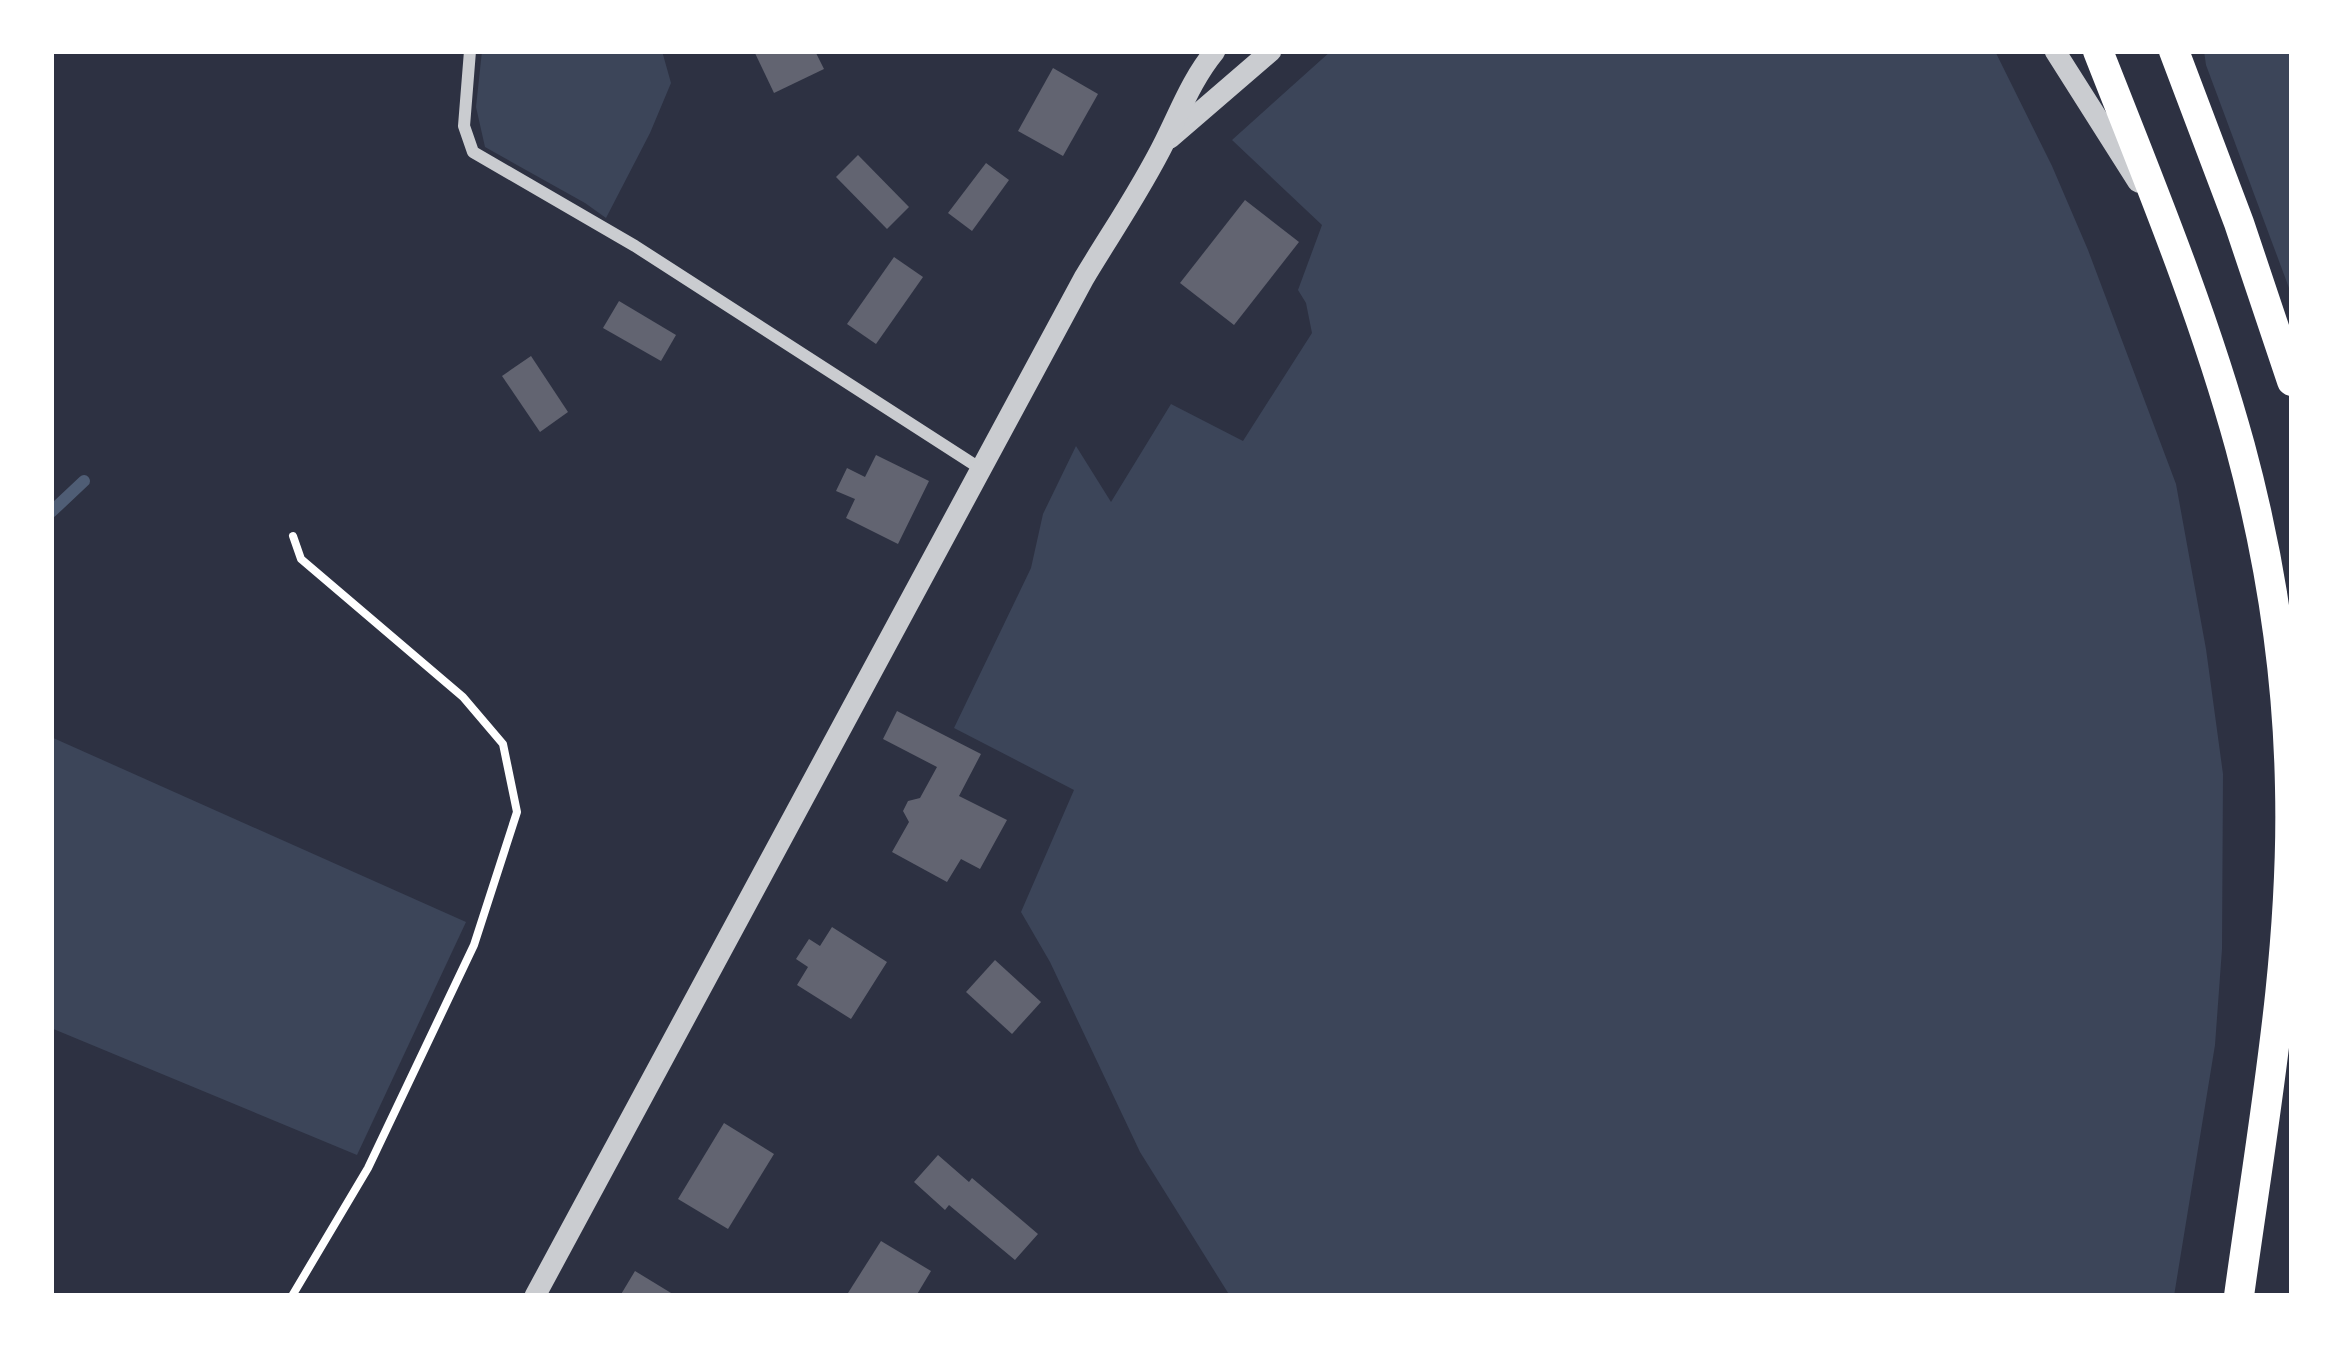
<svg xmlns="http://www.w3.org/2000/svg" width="2343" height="1347" viewBox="0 0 2343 1347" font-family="Literata,serif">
<rect width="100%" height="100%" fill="#2d3142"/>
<g fill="#3c4559">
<path d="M 482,51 L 662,51 L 671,83 L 650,133 L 606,218 L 585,203 L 485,147 L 476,107 Z"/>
<path d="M 1331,51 L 1995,51 L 2052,166 L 2088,250 L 2176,484 L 2206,649 L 2223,774 L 2222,949 L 2215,1045 L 2174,1296 L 1230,1296 L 1140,1152 L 1050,962 L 1021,912 L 1074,790 L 954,728 L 1031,568 L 1043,514 L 1076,446 L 1111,502 L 1171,404 L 1243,441 L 1312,333 L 1306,303 L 1298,290 L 1322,225 L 1232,140 Z"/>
<path d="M 2204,51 L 2292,51 L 2292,296 L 2206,65 Z"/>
<path d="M 51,737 L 466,922 L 357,1155 L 51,1028 Z"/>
</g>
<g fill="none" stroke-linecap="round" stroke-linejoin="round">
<path stroke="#4f5d75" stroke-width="12" d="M 51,512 L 84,481"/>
</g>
<g fill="#626471">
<path d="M 754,51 L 815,51 L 824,69 L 774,93 Z"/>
<path d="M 1053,68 L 1098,94 L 1063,156 L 1018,131 Z"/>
<path d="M 858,155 L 909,207 L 887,229 L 836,177 Z"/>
<path d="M 986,163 L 1009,180 L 972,231 L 948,213 Z"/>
<path d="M 1245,200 L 1299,242 L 1234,325 L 1180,283 Z"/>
<path d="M 894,257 L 923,277 L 876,344 L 847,324 Z"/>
<path d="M 619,301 L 676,335 L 661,361 L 603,328 Z"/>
<path d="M 531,356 L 568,412 L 540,432 L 502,376 Z"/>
<path d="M 876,455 L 929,481 L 898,544 L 846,518 L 855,499 L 836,491 L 847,468 L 865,477 Z"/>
<path d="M 897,711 L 981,754 L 959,796 L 1007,820 L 980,869 L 961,859 L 947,882 L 892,852 L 909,822 L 903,811 L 908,801 L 920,798 L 937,767 L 883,739 Z"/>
<path d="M 832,927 L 887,962 L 851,1019 L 797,985 L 808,967 L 796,959 L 809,939 L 820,946 Z"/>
<path d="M 995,960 L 1041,1002 L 1012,1034 L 966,992 Z"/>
<path d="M 724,1123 L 774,1154 L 728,1229 L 678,1199 Z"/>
<path d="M 938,1155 L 969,1182 L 972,1178 L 1038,1234 L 1015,1260 L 949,1205 L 945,1210 L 914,1182 Z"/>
<path d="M 881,1241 L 931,1271 L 916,1296 L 854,1296 L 848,1293 Z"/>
<path d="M 635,1271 L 676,1296 L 620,1296 Z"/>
</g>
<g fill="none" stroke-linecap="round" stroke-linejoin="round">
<path stroke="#fff" stroke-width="8" d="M 292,1296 L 368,1168 L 474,945 L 517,812 L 503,744 L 463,697 L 301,559 L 293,536"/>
<path stroke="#caccd0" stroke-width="12" d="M 470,51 L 464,126 L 473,152 L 635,246 L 981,469"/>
<g stroke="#caccd0" stroke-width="21">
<path d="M 2055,51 L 2138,182"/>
<path d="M 1170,138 L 1271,51"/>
<path d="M 535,1296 L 1084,278 C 1111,233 1142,188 1165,141 C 1181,109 1192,79 1215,51"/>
</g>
<g stroke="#fff" stroke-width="30">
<path d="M 2098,51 C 2149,181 2203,311 2240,446 C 2270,557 2288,673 2290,788 C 2294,958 2262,1128 2239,1296"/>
<path d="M 2174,51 L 2239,223 L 2292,381"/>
</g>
</g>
<rect width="2343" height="1347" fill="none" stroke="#ffffff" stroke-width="108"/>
</svg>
